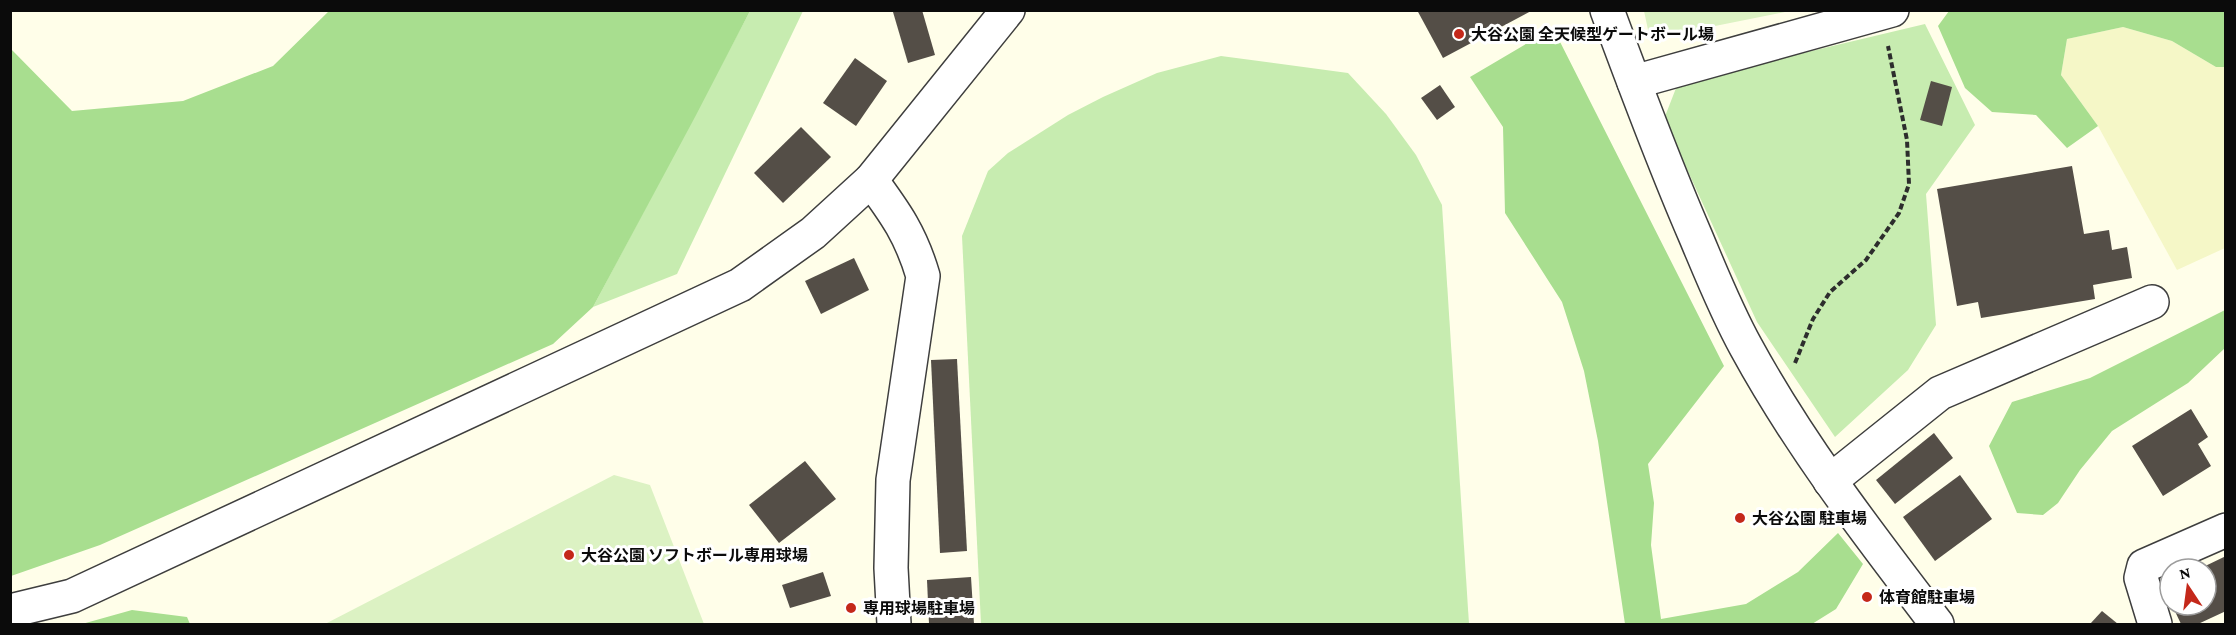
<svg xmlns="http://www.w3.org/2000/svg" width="2236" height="635" viewBox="0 0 2236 635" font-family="'Crimson Pro','Noto Sans JP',serif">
<rect width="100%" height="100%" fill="#fffee9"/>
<path fill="#f5f7c7" d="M 2123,27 L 2172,41 L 2216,67 L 2225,67 L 2225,248 L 2177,270 L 2098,126 L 2061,75 L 2067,39 Z"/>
<g fill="#c7ecb0">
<path d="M 750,11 L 803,11 L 677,274 L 593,307 Z"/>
<path d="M 1925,24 L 1975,125 L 1926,194 L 1936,325 L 1908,370 L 1835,437 L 1757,322 L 1664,119 L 1678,83 Z"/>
<path d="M 1221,56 L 1348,73 L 1386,114 L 1416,155 L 1442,205 L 1469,624 L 981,624 L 962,236 L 988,171 L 1008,153 L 1068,115 L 1103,97 L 1157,73 Z"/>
</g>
<g fill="#a8de8f">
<path d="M 330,10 L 750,11 L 695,117 L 593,307 L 553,344 L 100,545 L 11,576 L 11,49 L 72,111 L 183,101 L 273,66 Z"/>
<path d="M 1949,11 L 2225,11 L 2225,67 L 2216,67 L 2172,41 L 2123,27 L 2067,39 L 2061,75 L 2098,126 L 2067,148 L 2036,115 L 1992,112 L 1965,88 L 1938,26 Z"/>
<path d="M 1553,28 L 1724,366 L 1648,464 L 1654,503 L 1651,545 L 1661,619 L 1746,604 L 1798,572 L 1838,533 L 1863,564 L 1836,609 L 1812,624 L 1625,624 L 1598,441 L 1584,371 L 1562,302 L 1505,213 L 1503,127 L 1470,77 Z"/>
<path d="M 2225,310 L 2225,348 L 2188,383 L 2112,431 L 2080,470 L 2058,503 L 2043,515 L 2017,513 L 1989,446 L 2012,402 L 2090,378 Z"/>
<path d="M 132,610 L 187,617 L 190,624 L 82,624 Z"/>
</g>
<g fill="#dcf2c3">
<path d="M 1785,11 L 1785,12 L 1650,39 L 1644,11 Z"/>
<path d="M 614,475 L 650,485 L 704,624 L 325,624 Z"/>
</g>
<g fill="#544e47">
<path d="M 899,10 L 922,10 L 935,55 L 908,63 L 893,12 Z"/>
<path d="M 1417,10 L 1533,10 L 1443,58 Z"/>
<path d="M 855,58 L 887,81 L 856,126 L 823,103 Z"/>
<path d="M 1931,81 L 1952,87 L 1942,126 L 1920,120 Z"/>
<path d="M 1440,85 L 1455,107 L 1437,120 L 1421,98 Z"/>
<path d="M 801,127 L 831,157 L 783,203 L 754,173 Z"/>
<path d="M 2072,166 L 2084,234 L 2109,230 L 2112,250 L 2127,247 L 2132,278 L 2093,285 L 2095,299 L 1981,318 L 1978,302 L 1957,306 L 1937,189 Z"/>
<path d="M 854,258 L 869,290 L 821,314 L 805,281 Z"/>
<path d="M 957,359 L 967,551 L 940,553 L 931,360 Z"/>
<path d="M 2191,409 L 2208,437 L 2198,444 L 2211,466 L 2163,496 L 2132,446 Z"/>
<path d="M 1934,433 L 1953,458 L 1895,504 L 1876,480 Z"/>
<path d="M 805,461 L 836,499 L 779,543 L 749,505 Z"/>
<path d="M 1960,475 L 1992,519 L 1935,561 L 1903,517 Z"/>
<path d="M 2226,556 L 2226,611 L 2198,624 L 2181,624 L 2172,605 L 2206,605 L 2206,569 L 2199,569 Z"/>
<path d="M 823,572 L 831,596 L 790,608 L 782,585 Z"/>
<path d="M 971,577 L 974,624 L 929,624 L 927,580 Z"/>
<path d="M 2170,583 L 2170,602 L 2163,587 Z"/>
<path d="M 2102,611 L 2118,624 L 2090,624 Z"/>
</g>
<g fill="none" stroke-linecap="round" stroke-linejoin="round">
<g stroke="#3e3e3e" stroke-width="36">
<g id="minor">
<path d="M 1607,10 C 1635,86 1663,161 1695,235 C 1711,273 1726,311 1746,347 C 1800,446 1869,535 1937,624"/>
<path d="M 1634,82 L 1892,10"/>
<path d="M 871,180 C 896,214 911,235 923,276 L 893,480 L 891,568 L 894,624"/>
<path d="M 1830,481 L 1940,393 L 2152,302"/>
<path d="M 10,611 L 72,596 L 740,285 L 813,233 L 871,180 L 1008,10"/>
<path d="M 2155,624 L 2141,578 L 2144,566 L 2226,530"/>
</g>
</g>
<path stroke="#2d2d2d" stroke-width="4" stroke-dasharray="6 3" stroke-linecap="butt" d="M 1795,363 L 1813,319 L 1830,292 L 1866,260 L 1899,213 L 1909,184 L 1907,140 L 1888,46"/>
<use href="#minor" stroke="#fff" stroke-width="33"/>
</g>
<g fill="#c4281a" stroke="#fff" stroke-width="2">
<circle cx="1459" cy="34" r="6"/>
<circle cx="1740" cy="518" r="6"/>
<circle cx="569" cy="555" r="6"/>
<circle cx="1867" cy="597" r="6"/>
<circle cx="851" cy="608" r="6"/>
</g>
<g text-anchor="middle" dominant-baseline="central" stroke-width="6" stroke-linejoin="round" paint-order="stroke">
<g font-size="16" font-weight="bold" fill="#0b0b0b" stroke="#fff" text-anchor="start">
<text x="1471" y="34">大谷公園 全天候型ゲートボール場</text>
<text x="1752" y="518">大谷公園 駐車場</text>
<text x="581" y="555">大谷公園 ソフトボール専用球場</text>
<text x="1879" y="597">体育館駐車場</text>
<text x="863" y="608">専用球場駐車場</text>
</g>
</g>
<rect width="2236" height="635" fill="none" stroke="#0b0b0b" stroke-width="24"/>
<g transform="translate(2188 587) rotate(347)"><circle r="28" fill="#ffffff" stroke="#9d9d9d" stroke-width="1.5"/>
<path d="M0-4.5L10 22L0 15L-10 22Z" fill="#c4281a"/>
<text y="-9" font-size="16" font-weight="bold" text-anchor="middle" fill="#0b0b0b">N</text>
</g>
</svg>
